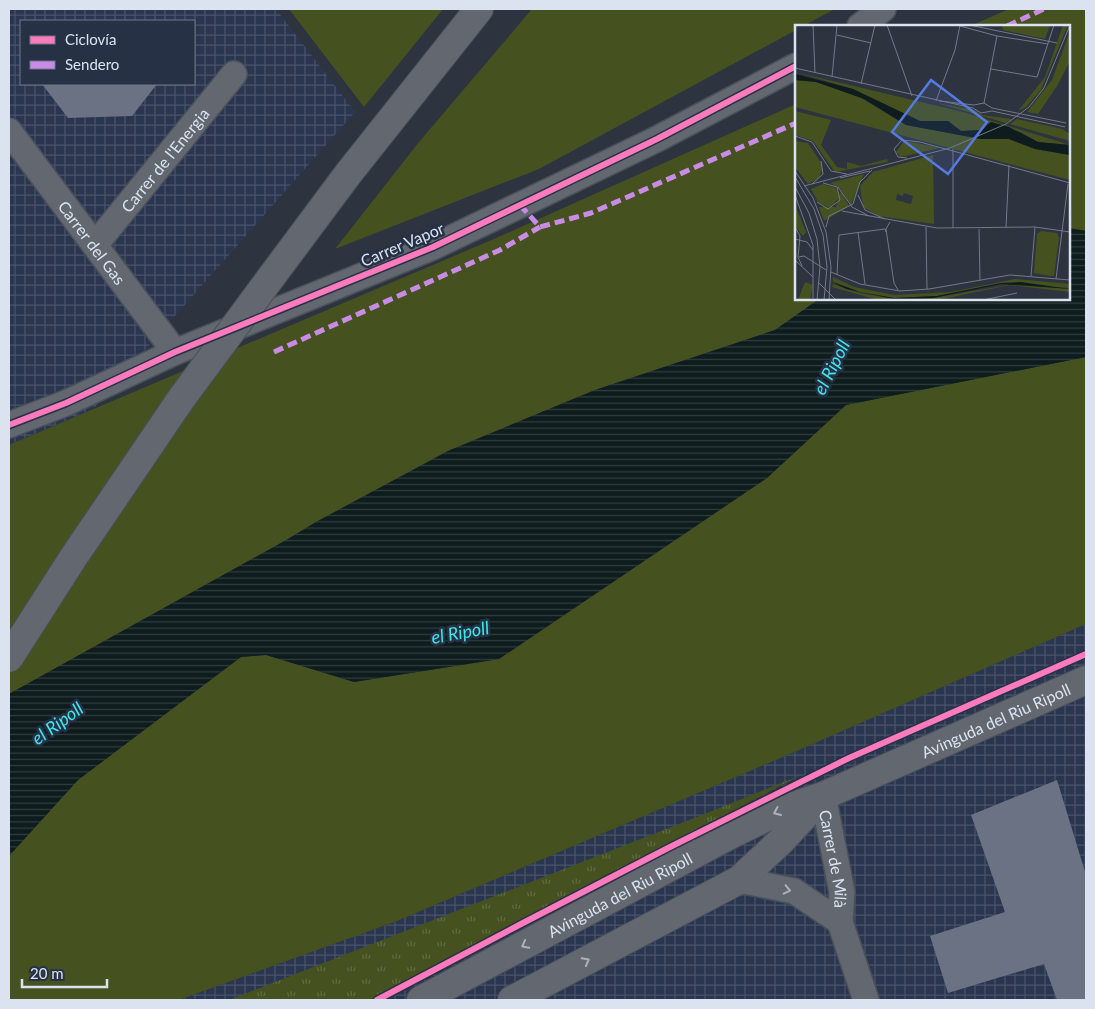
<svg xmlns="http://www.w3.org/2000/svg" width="1095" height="1009" viewBox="0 0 1095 1009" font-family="Lato,sans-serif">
<defs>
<pattern id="industrial-grid" width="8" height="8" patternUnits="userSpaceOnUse" patternTransform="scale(1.25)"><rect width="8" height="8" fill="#2a3650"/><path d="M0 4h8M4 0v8" fill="none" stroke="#48536a"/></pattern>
<pattern id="park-tufts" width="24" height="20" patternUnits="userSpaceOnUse" patternTransform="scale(1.25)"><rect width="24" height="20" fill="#455220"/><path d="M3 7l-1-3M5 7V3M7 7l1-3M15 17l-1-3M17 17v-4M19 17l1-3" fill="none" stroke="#5f6b41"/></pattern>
<pattern id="water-rules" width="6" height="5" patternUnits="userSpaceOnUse" patternTransform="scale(1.25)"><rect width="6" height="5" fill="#0e1c1d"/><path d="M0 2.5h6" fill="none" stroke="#303d3e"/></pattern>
</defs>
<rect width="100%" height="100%" fill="#2d333f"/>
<g fill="url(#industrial-grid)" fill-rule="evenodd">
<path d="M 9,9 L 276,9 L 355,112 L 93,409 L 9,445 ZM 21,21 L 194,21 L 194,84 L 21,84 Z"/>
<path d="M 1086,624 L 1086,1000 L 179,1000 L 397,921 L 783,757 Z"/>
</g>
<g fill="#455220">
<path d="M 289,9 L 443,9 L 364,107 Z"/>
<path d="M 532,9 L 835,9 L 803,26 L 796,26 L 796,30 L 539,169 L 335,249 L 419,142 Z"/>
<path d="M 1009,9 L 1086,9 L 1086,231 L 1069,228 L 1069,26 L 970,26 Z"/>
<path d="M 796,104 L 796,299 L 819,299 L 775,330 L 595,390 L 448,451 L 316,522 L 288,539 L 9,694 L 9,445 L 494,239 Z"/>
<path d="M 1086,357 L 1086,624 L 783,757 L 397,921 L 179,1000 L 9,1000 L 9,856 L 78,780 L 241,657 L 266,655 L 354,682 L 499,659 L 767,478 L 846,405 Z"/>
</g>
<path fill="url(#park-tufts)" d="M 801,775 L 372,1000 L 229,1000 L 702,815 Z"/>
<path fill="url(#water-rules)" d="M 1069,228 L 1086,231 L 1086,357 L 846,405 L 767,478 L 499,659 L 354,682 L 266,655 L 241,657 L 78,780 L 9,856 L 9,694 L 288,539 L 316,522 L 448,451 L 595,390 L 775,330 L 819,299 L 1069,299 Z"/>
<g fill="#6a7284">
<path d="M 42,84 L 157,84 L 132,116 L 68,118 Z"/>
<path d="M 1057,780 L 1086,875 L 1086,1000 L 1057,1000 L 1044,964 L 948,993 L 930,936 L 1005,912 L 971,815 Z"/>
</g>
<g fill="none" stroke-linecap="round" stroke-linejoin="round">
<g stroke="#4a505a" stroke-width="28">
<g id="street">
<path d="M 860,26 L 883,9"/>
<path id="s1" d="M 9,131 L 175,352"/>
<path id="s2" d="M 95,245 L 234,74"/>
<path d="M 9,425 L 66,403 L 175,352 L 433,247 L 657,139 L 796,66"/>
<path id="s3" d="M 823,796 L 842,892 L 840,922 L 866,1000"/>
<path d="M 739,880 L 794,891 L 840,922"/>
</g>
</g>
<g stroke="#4a505a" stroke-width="30">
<g id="secondary">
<path d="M 272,276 L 348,174 L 479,9"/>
<path id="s4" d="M 421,1000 L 732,834 L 781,810 L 823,796 L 1086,680"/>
<path d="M 512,1000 L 739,880 L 781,841 L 820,799"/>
</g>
</g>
<use href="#street" stroke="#626770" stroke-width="25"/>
<use href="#secondary" stroke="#626770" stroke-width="28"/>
<g stroke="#4a505a" stroke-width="30" stroke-linecap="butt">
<path id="secondary-bridge" d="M 9,658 L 73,558 L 181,399 L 272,276"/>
</g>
<use href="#secondary-bridge" stroke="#626770" stroke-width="28"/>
<g stroke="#ca8be6" stroke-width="5" stroke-dasharray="10 5" stroke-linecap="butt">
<path d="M 1007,26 L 1044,9"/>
<path d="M 520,205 L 540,227 L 591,213 L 796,123"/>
<path d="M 274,352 L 500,250 L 540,227"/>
</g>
<g stroke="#263146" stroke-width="9">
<g id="cycleway">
<path d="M 9,425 L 66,403 L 175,352 L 433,247 L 657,139 L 796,66"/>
<path d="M 377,1000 L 521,924 L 670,847 L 849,758 L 1086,654"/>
</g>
</g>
<use href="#cycleway" stroke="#fd7abc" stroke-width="6"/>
</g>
<defs><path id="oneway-chevron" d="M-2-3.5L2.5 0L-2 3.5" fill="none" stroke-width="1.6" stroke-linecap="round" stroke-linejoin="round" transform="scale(1.25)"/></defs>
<g stroke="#abb1bd">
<use href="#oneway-chevron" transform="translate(777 812) rotate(156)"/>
<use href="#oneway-chevron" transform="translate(787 890) rotate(13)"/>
<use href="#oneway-chevron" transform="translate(525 945) rotate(152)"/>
<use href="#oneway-chevron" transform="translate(586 961) rotate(-28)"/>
</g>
<g text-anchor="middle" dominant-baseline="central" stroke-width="5" stroke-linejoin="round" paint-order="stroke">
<g font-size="16" fill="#dbe3f1" stroke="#263146">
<text stroke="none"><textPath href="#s2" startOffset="110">Carrer de l'Energia</textPath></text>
<text stroke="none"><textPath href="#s1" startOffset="139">Carrer del Gas</textPath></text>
<text transform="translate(402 244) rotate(-23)">Carrer Vapor</text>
<text stroke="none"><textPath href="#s4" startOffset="640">Avinguda del Riu Ripoll</textPath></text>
<text stroke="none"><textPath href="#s3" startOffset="64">Carrer de Milà</textPath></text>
<text stroke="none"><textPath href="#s4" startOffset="225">Avinguda del Riu Ripoll</textPath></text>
</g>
<g font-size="18" font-style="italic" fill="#3ee5e9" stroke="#263146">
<text transform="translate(831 367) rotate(-63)">el Ripoll</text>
<text transform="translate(460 632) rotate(-10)">el Ripoll</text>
<text transform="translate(57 723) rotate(-36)">el Ripoll</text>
</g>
</g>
<g transform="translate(795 25)">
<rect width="275" height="275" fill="#2d333f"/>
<path d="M 268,0 L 273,0 L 246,65 L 231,82 L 223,86 L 250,52 ZM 275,6 L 275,36 L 262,61 L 243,89 L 232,87 L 257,55 ZM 0,47 L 168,87 L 275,120 L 243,117 L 225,107 L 192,98 L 187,105 L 166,106 L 153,96 L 125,96 L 58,64 ZM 0,55 L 21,57 L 63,71 L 111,100 L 186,114 L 214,114 L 240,124 L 275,130 L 275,155 L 0,82 ZM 0,86 L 36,95 L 26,120 L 42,142 L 52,144 L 52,137 L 66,141 L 92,134 L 93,137 L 40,147 L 18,116 L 0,110 ZM 0,116 L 13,118 L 26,138 L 27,145 L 24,153 L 13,159 L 0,142 ZM 109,116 L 132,120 L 145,123 L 106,132 L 101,127 ZM 138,130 L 139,199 L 84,191 L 68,182 L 65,161 L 78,147 ZM 109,168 L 118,171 L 116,179 L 101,175 L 102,169 L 108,171 ZM 69,149 L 56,180 L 45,163 L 35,158 ZM 28,159 L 41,163 L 45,172 L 34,183 L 23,177 L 16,164 ZM 46,166 L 54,181 L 29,196 L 24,182 L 41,182 ZM 0,180 L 11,207 L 8,211 L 0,201 ZM 38,252 L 59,262 L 100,270 L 155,267 L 220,254 L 275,259 L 275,263 L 206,258 L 142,271 L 99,273 L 65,267 L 38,257 ZM 10,257 L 18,260 L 15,275 L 3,275 ZM 225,258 L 275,264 L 275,267 L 215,260 L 143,275 L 83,275 L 37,262 L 38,259 L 65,268 L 107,275 L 138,273 Z" fill="#455220" fill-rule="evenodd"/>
<path d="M 207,0 L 255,0 L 250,14 L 208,5 ZM 142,78 L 180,85 L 187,90 L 217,94 L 211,98 ZM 222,94 L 267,104 L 275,109 L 275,116 L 215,99 ZM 246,206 L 262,208 L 264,213 L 259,251 L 255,251 L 239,248 L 242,209 Z" fill="#455220"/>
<path d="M 0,49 L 58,64 L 125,96 L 153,96 L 166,106 L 187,105 L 196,97 L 214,102 L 243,117 L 275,120 L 275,130 L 240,124 L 214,114 L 186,114 L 111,100 L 69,74 L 21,57 L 0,55 ZM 38,257 L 65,267 L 99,273 L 142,271 L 206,258 L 226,257 L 275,264 L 206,259 L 138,273 L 99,274 L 51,264 Z" fill="#0e1c1d"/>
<path fill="none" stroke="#737986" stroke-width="1" d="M 18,0 L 20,48M 92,0 L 117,71M 174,0 L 262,18M 165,1 L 202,11M 42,10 L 76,18M 202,11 L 253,19M 0,43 L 178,83 L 186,88 L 197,86 L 270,102M 196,44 L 242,52 L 259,0M 37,52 L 42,0M 66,59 L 80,0M 141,76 L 160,25 L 165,0M 144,76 L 179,80 L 189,78M 189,78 L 197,83 L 271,98M 189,78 L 202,11M 0,111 L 17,117 L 36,146 L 52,149M 99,124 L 107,115 L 125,117 L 275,158M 99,124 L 103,132 L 112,133M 158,124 L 158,203M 0,146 L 18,173 L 31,207 L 36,242 L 34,275M 0,152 L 19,184 L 28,210 L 32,242 L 29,275M 45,153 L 75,146M 17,159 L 28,149 L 26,136M 9,161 L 155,123 L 211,99 L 234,82 L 249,63 L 275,0M 0,162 L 14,188 L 22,214 L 25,242 L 22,275M 43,162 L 57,182 L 74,191M 0,170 L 18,220 L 18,275M 63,170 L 70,185 L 90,194M 22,177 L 33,184 L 45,175 L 42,162 L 28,158M 47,186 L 142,203 L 240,202 L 275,207M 95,197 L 91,204 L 99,258 L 103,265M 0,202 L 5,211 L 3,232 L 7,241M 31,202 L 34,191 L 58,179 L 65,157 L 77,145M 131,202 L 132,264M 211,202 L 214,140M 184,204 L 185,255M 63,207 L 70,259M 0,214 L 12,217 L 18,225M 4,232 L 9,231 L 31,245M 0,235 L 18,252M 36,247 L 65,259 L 105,266 L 134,264 L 215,250 L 275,255M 42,250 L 44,210 L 90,204 L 91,207M 236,251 L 240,202M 261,254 L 273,159M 23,257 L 41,275M 188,275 L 222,268"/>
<path fill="#567be0" fill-opacity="0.15" stroke="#567be0" stroke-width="2.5" d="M 136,55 L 192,97 L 153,149 L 97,107 Z"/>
<rect width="275" height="275" fill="none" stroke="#dbe3f1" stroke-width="2.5"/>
</g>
<rect width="1095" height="1009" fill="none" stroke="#dbe3f1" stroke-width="20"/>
<rect x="20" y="20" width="175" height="65" fill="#263146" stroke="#6e788a"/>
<rect x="30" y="36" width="25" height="8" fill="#fd7abc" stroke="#6e788a"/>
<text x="65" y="45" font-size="15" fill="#dbe3f1">Ciclovía</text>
<rect x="30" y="61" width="25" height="8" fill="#ca8be6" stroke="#6e788a"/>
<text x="65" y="70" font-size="15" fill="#dbe3f1">Sendero</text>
<path d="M22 979v8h85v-8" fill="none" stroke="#dbe3f1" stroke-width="2.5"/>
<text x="30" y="979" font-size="15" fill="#dbe3f1" stroke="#263146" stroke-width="4" paint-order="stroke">20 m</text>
</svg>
